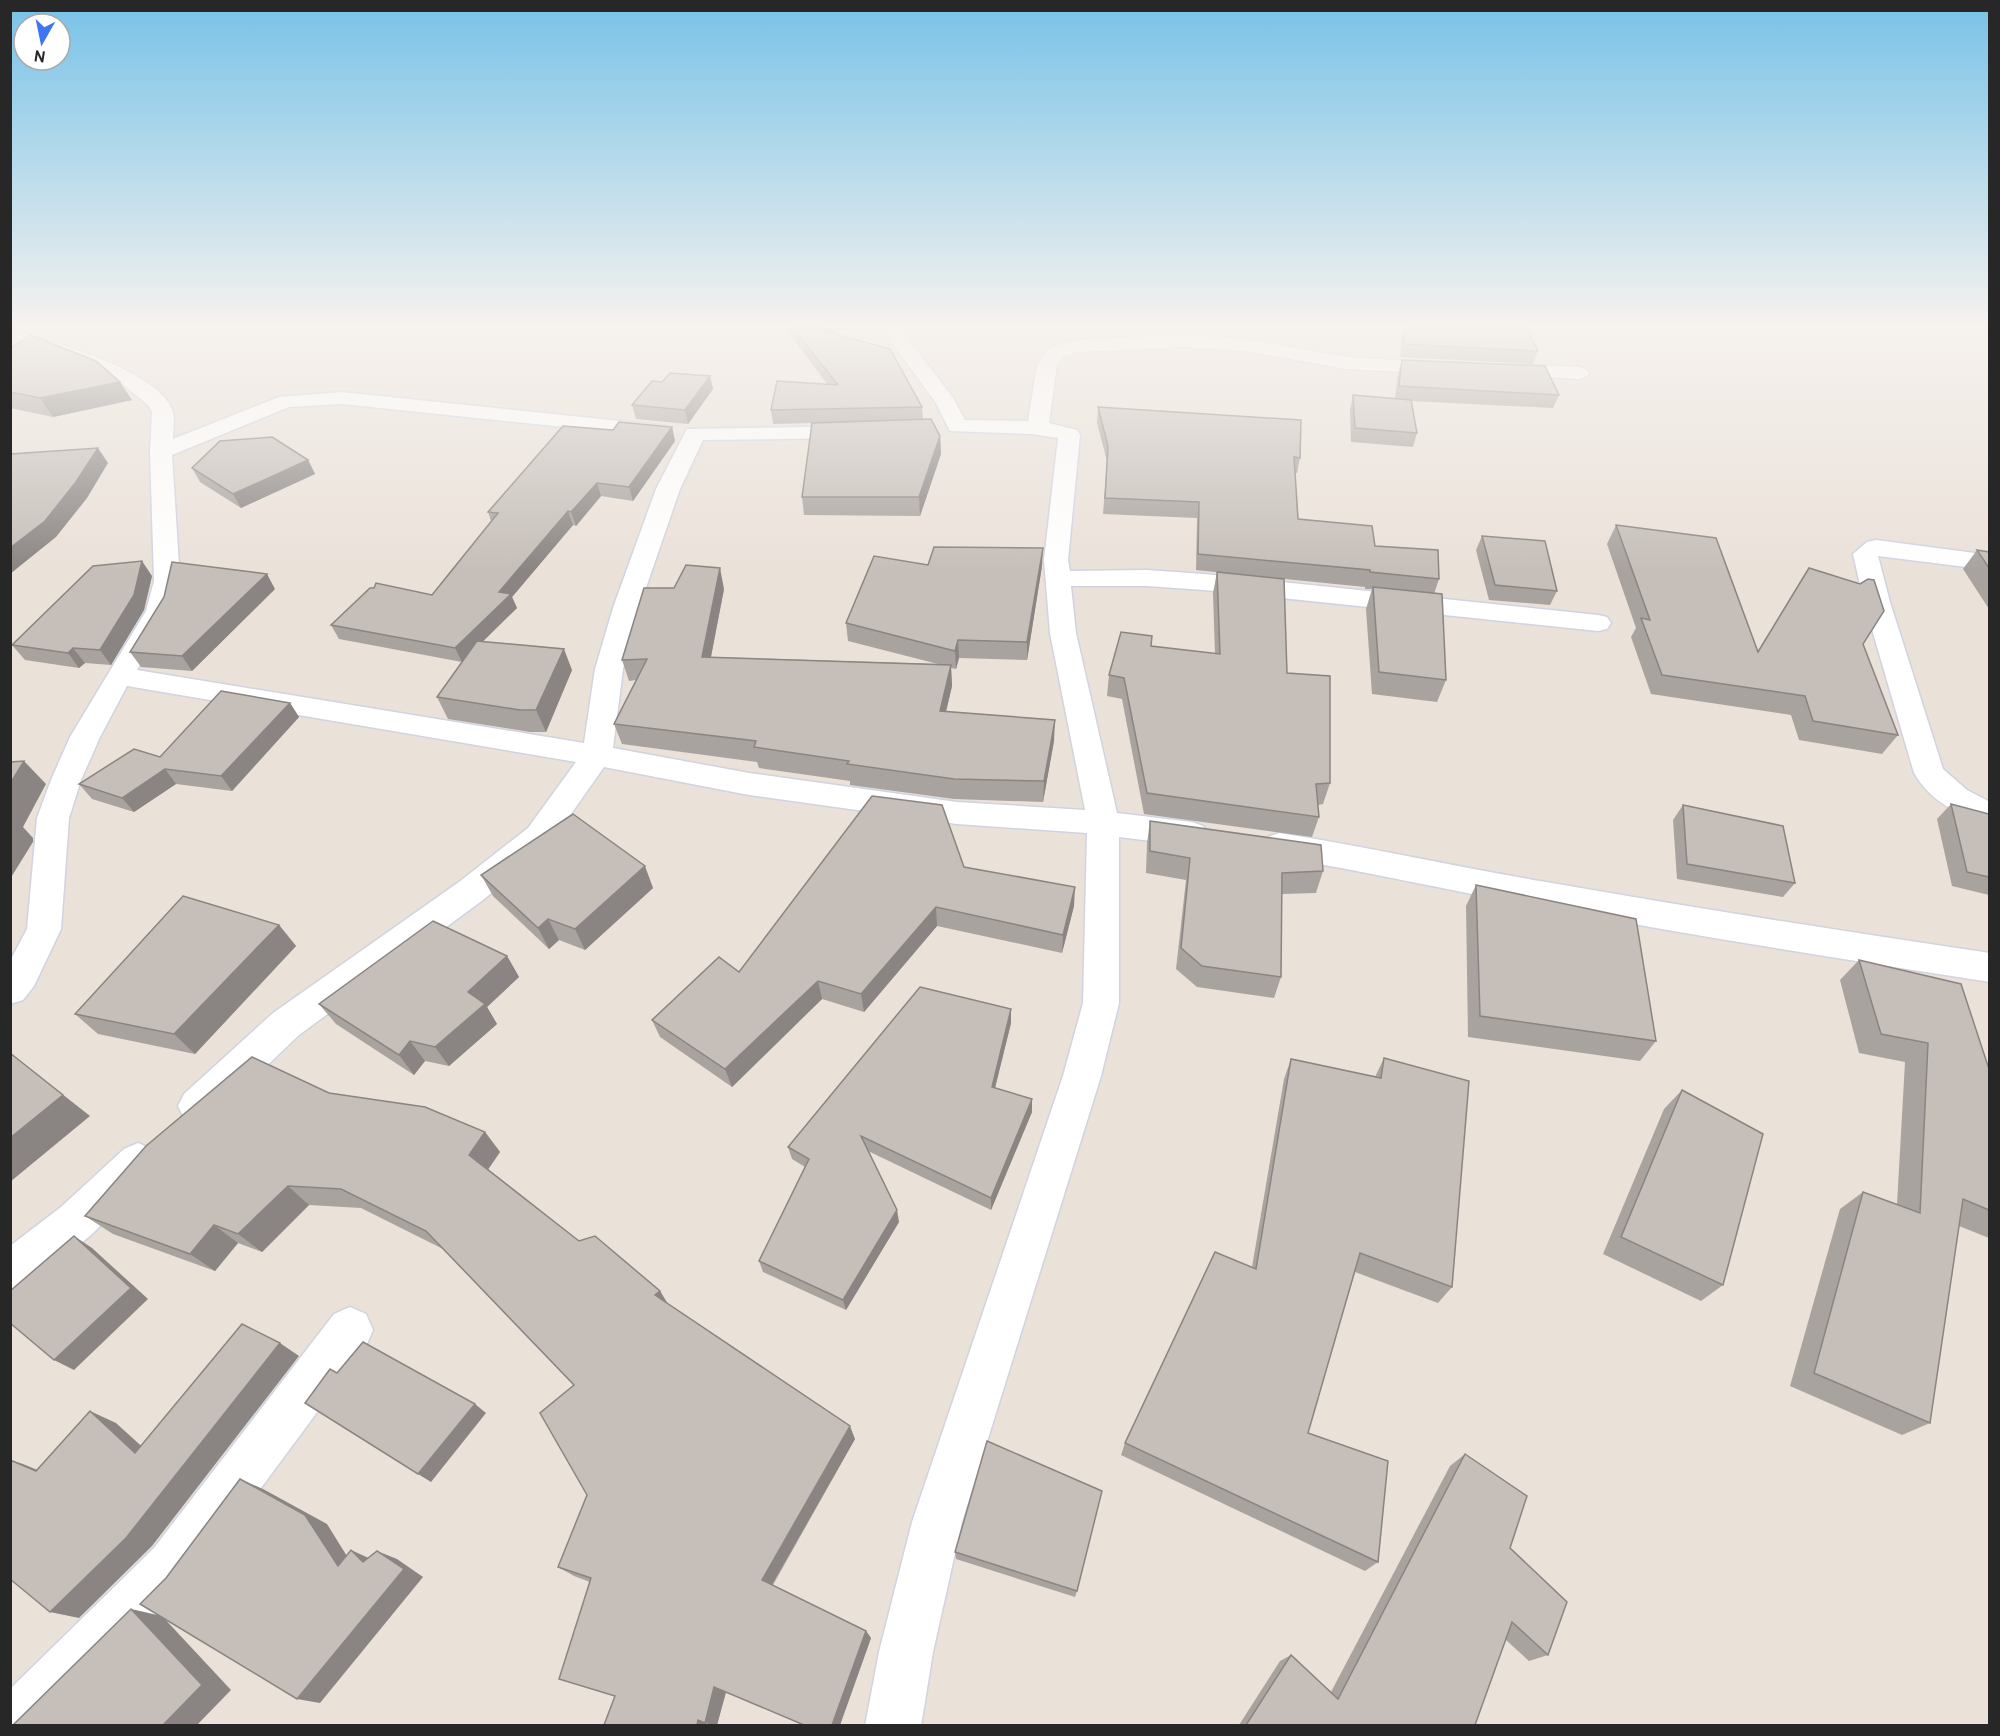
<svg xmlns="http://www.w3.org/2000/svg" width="2000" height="1736" viewBox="0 0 2000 1736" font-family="Overpass,sans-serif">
<rect width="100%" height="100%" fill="#eae1d9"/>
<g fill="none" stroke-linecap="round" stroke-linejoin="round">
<g stroke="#cfd4e0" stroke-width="3">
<g id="minor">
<path d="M 881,328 L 900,328 L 953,398 L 965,420 L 1028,421 L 1037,365 L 1049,348 L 1076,340 L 1184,335 L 1245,339 L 1347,357 L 1452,364 L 1455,368 L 1452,372 L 1445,374 L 1347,369 L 1245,351 L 1184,347 L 1077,352 L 1063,356 L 1057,365 L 1049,423 L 1077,430 L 1080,435 L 1068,560 L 1070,571 L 1147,570 L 1204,574 L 1598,615 L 1607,617 L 1611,623 L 1607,629 L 1598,631 L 1204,590 L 1147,586 L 1071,586 L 1076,633 L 1117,813 L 1192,822 L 1203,826 L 1208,834 L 1203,842 L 1192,846 L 1119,837 L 1119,1003 L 1101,1076 L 962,1522 L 933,1652 L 921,1726 L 865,1726 L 879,1652 L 912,1522 L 1063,1076 L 1083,1003 L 1087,833 L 957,824 L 749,795 L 604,767 L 550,844 L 483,900 L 299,1035 L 212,1118 L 198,1124 L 184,1118 L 178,1106 L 184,1094 L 273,1013 L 459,882 L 528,828 L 576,762 L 127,686 L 100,737 L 81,780 L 69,818 L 61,929 L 34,986 L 23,1000 L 10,1004 L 10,961 L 27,929 L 37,818 L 51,780 L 70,737 L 146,611 L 154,581 L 150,452 L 152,412 L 149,406 L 119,381 L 42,351 L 10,342 L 10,330 C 47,339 163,372 173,412 C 175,419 173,431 173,439 L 279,397 L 342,392 L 668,426 L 671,431 L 668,436 L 660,437 L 342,404 L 289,407 L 172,455 L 180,581 L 172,611 L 137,670 L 584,743 L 595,669 L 613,608 L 656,489 L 687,429 L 855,426 L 863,427 L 866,432 L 863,437 L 855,438 L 703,440 L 680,489 L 639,608 L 623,669 L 613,748 L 749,773 L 957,802 L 1085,810 L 1050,633 L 1044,560 L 1058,438 L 1031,434 L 950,431 L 936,403 Z"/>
<path d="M 1503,364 L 1579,367 L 1586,369 L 1589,373 L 1586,377 L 1579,379 L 1496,374 L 1493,370 L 1496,366 Z"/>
<path d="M 1876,540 L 1990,555 L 1990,570 L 1878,556 L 1890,602 L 1943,769 L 1967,790 L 1990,802 L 1990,825 C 1959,816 1930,801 1914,773 L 1864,602 L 1853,554 L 1867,542 Z"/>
<path d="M 1279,833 C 1369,847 1457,867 1546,882 C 1694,908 1842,931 1990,953 L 1990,982 C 1842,959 1694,936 1546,908 C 1457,892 1369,872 1279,857 L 1268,853 L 1263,845 L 1268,837 Z"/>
<path d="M 138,1143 L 152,1149 L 158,1162 L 152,1175 L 91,1235 L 25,1289 L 10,1296 L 10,1246 L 61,1207 L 124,1149 Z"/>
<path d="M 350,1307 L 366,1314 L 373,1330 L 366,1346 L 190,1584 L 51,1726 L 10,1726 L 10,1689 L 154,1548 L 334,1314 Z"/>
</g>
</g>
<use href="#minor" fill="#fff" fill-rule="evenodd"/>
</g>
<g fill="#a9a39f">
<path d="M 785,328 L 843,328 L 836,334 L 922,407 L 923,419 L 940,436 L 941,454 L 920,516 L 804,515 L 802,497 L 812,423 L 773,424 L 771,410 L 828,385 Z"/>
<path d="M 1403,328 L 1527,328 L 1538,351 L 1533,364 L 1400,357 Z"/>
<path d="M 1545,328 L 1587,328 L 1587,329 Z"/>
<path d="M 10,349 L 132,400 L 53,417 L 10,408 Z"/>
<path d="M 1402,360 L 1559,395 L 1553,408 L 1411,401 L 1417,433 L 1413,447 L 1351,442 L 1350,409 L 1353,395 L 1395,399 L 1398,373 Z"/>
<path d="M 710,376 L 713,389 L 688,424 L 636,419 L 632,405 L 662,382 Z"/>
<path d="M 1098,407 L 1300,458 L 1297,473 L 1295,473 L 1298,519 L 1375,546 L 1439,579 L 1434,594 L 1446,680 L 1437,702 L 1372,694 L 1366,609 L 1372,589 L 1365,589 L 1365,587 L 1196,570 L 1197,518 L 1103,514 L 1107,461 L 1097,423 Z"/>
<path d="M 672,427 L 675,441 L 633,501 L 601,496 L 576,526 L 573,525 L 512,597 L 517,608 L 483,641 L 572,670 L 546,732 L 530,732 L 448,719 L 437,697 L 462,662 L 339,639 L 331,625 L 432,595 L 491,521 L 488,512 L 613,430 Z"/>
<path d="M 308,460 L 315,474 L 241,508 L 200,482 L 192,468 Z"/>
<path d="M 1616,525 L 1758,651 L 1809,568 L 1863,644 L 1898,735 L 1882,754 L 1799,740 L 1791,715 L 1651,694 L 1631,637 L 1636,628 L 1607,544 Z"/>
<path d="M 1482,536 L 1557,591 L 1550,605 L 1489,600 L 1476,550 Z"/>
<path d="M 1977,550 L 1989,552 L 1989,609 L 1963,569 Z"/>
<path d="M 928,565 L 1042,566 L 1027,660 L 959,658 L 956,669 L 951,668 L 952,686 L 946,712 L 1054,741 L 1043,802 L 954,799 L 850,785 L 850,781 L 759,768 L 757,762 L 622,744 L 614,724 L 636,680 L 629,681 L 622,660 L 724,589 L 711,657 L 938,664 L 848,641 L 846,623 Z"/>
<path d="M 1217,572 L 1287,673 L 1330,783 L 1323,804 L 1318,805 L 1319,817 L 1312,837 L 1144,814 L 1122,699 L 1107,696 L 1109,675 L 1151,646 L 1215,654 L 1213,593 Z"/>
<path d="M 152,576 L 144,610 L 111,665 L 85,663 L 79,668 L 25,660 L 12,645 Z"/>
<path d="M 275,589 L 192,671 L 141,667 L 130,652 Z"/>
<path d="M 290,703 L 299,717 L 232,791 L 176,784 L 134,812 L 92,799 L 79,784 L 160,757 Z"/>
<path d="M 1951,804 L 1989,814 L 1989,895 L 1952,886 L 1937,819 Z"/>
<path d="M 1683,805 L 1795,883 L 1783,897 L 1677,879 L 1673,820 Z"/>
<path d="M 1150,821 L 1323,871 L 1316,893 L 1282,894 L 1281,977 L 1274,998 L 1197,987 L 1176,969 L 1186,880 L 1146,873 L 1147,843 Z"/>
<path d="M 964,867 L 1074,906 L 1062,953 L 937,926 L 864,1012 L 822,999 L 732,1087 L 660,1037 L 652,1020 L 739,972 Z"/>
<path d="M 481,875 L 653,888 L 585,950 L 559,940 L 549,949 L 493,896 Z"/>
<path d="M 1476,885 L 1656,1041 L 1640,1061 L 1468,1037 L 1466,906 Z"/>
<path d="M 279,925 L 296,946 L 195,1054 L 98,1034 L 75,1014 Z"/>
<path d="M 507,956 L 519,977 L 487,1007 L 497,1024 L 449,1066 L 425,1061 L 414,1075 L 336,1024 L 319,1004 Z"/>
<path d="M 1859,960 L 1989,1069 L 1989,1238 L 1959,1226 L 1930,1423 L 1902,1435 L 1790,1386 L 1840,1209 L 1863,1192 L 1897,1204 L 1905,1062 L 1859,1053 L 1840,980 Z"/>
<path d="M 1011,1023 L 995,1088 L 1032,1099 L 1032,1112 L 991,1210 L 868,1151 L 899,1222 L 846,1310 L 763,1272 L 759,1261 L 805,1167 L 792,1159 L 788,1147 Z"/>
<path d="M 1384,1058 L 1452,1287 L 1438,1303 L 1355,1272 L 1308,1433 L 1378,1562 L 1365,1571 L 1121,1455 L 1125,1443 L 1252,1267 L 1284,1079 L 1291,1059 L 1375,1077 Z"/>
<path d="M 1682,1090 L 1723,1285 L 1701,1301 L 1603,1254 L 1664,1109 Z"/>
<path d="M 329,1093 L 485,1132 L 500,1152 L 488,1169 L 579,1241 L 660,1291 L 668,1304 L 855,1439 L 773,1585 L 866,1631 L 871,1638 L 840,1725 L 803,1725 L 726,1692 L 717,1725 L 713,1725 L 615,1696 L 590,1582 L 574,1576 L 558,1567 L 587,1495 L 574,1385 L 443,1249 L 361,1208 L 309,1205 L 262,1252 L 238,1243 L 215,1271 L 113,1234 L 85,1216 Z"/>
<path d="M 1465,1454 L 1510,1548 L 1548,1655 L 1529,1661 L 1506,1640 L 1475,1725 L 1239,1725 L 1280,1661 L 1291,1655 L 1331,1692 L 1450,1466 Z"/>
<path d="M 955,1552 L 1077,1591 L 1075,1597 L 956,1559 Z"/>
</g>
<g fill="#8a8582">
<path d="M 827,328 L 843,328 L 825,343 L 824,331 Z"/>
<path d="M 710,376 L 713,389 L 688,424 L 685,410 Z"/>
<path d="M 120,382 L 132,400 L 53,417 L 40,398 Z"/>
<path d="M 672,427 L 675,441 L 633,501 L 629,487 Z"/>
<path d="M 940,436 L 941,454 L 920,516 L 919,497 Z"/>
<path d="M 98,448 L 108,463 L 87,498 L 56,537 L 10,574 L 10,548 Z"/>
<path d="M 308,460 L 315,474 L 241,508 L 233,494 Z"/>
<path d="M 597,483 L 601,496 L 576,526 L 571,512 Z"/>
<path d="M 568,511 L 573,525 L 512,597 L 517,608 L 462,662 L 455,648 L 499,592 Z"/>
<path d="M 1043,548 L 1042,566 L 1027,660 L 1027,642 Z"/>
<path d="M 142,561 L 152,576 L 144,610 L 111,665 L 100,650 Z"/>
<path d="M 720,568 L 724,589 L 707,677 L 702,657 Z"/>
<path d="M 267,574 L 275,589 L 192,671 L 182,656 Z"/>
<path d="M 958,640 L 959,658 L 956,669 L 955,651 Z"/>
<path d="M 73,648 L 85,663 L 79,668 L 68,653 Z"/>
<path d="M 564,649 L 572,670 L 546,732 L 536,710 Z"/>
<path d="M 951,665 L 952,686 L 941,732 L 940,711 Z"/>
<path d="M 290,703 L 299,717 L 232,791 L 221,776 Z"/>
<path d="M 1055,720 L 1054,741 L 1043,802 L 1044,781 Z"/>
<path d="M 24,761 L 46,784 L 23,827 L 33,838 L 33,842 L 10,879 L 10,784 Z"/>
<path d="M 165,769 L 176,784 L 134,812 L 122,798 Z"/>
<path d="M 645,866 L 653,888 L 585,950 L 575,929 Z"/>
<path d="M 1075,887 L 1074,906 L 1062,953 L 1063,935 Z"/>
<path d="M 936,907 L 937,926 L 864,1012 L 861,994 Z"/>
<path d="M 548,919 L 559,940 L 549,949 L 538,928 Z"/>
<path d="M 279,925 L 296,946 L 195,1054 L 174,1034 Z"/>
<path d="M 507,956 L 519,977 L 487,1007 L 497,1024 L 449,1066 L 435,1047 L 468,992 Z"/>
<path d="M 818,981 L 822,999 L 732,1087 L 725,1069 Z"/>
<path d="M 1011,1009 L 1011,1023 L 992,1100 L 992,1087 Z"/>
<path d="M 410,1041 L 425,1061 L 414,1075 L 399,1055 Z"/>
<path d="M 10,1053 L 90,1116 L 10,1182 Z"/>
<path d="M 1032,1099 L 1032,1112 L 991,1210 L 991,1198 Z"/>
<path d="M 485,1132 L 500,1152 L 485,1174 L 469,1155 Z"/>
<path d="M 288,1186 L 309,1205 L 262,1252 L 238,1234 Z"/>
<path d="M 897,1210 L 899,1222 L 846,1310 L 843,1300 Z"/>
<path d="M 214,1225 L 238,1243 L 215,1271 L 190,1254 Z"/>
<path d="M 74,1236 L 92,1248 L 148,1299 L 74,1370 L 54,1360 Z"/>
<path d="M 660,1291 L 670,1308 L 655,1295 Z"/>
<path d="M 280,1343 L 299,1356 L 152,1546 L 79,1618 L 50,1612 Z"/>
<path d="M 475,1404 L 486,1413 L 431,1482 L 418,1474 Z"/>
<path d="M 90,1411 L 116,1423 L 160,1463 L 135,1453 Z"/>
<path d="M 850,1426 L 855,1439 L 770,1588 L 762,1580 Z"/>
<path d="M 10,1460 L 23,1464 L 64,1481 L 36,1471 Z"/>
<path d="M 240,1479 L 263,1489 L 327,1524 L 358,1574 L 338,1566 Z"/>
<path d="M 351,1550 L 371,1559 L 363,1562 Z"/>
<path d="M 377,1551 L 397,1559 L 423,1577 L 320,1703 L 297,1699 Z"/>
<path d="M 131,1609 L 162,1616 L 231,1690 L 197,1725 L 163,1725 Z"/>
<path d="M 866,1631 L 871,1638 L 840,1725 L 832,1725 Z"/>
<path d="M 714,1687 L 726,1692 L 717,1725 L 713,1725 L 705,1723 Z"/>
<path d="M 698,1720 L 710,1725 L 697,1725 Z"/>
</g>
<g fill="#c5beb9" stroke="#8a8582" stroke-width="1.5">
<path d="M 793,328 L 827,328 L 824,331 L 890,349 L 922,407 L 771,410 L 777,381 L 838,385 Z"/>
<path d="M 1405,328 L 1527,328 L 1538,351 L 1403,344 Z"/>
<path d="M 30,335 L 96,361 L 120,382 L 40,398 L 10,392 L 10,349 Z"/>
<path d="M 1402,360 L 1545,366 L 1559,395 L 1399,386 Z"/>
<path d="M 670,373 L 710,376 L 685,410 L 632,405 L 652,381 L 662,382 Z"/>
<path d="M 1353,395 L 1411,400 L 1417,433 L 1355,428 Z"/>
<path d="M 1098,407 L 1301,420 L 1300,458 L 1294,457 L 1298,519 L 1372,526 L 1375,546 L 1438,550 L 1439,579 L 1370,572 L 1370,570 L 1198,554 L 1199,502 L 1105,498 L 1108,446 Z"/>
<path d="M 931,419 L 940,436 L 919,497 L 802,497 L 812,423 Z"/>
<path d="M 619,422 L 672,427 L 629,487 L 597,483 L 571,512 L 568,511 L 499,592 L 511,594 L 455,648 L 331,625 L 370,588 L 374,588 L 376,583 L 432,595 L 498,513 L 488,512 L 563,426 L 613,430 Z"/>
<path d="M 272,437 L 308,460 L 233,494 L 192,468 L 220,441 Z"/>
<path d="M 98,448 L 76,482 L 45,521 L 10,548 L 10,454 Z"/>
<path d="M 1616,525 L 1716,538 L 1758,652 L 1809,568 L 1860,584 L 1868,579 L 1874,580 L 1884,611 L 1863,644 L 1898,735 L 1813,721 L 1805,696 L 1662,675 L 1641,618 L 1650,620 Z"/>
<path d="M 1482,536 L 1545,541 L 1557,591 L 1495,585 Z"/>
<path d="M 934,547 L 1043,548 L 1027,642 L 958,640 L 955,651 L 846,623 L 874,556 L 928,565 Z"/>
<path d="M 1977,550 L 1989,552 L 1989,568 Z"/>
<path d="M 142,561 L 134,595 L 100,650 L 73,648 L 68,653 L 12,645 L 93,566 Z"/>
<path d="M 172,562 L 267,574 L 182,656 L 130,652 L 164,597 Z"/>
<path d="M 686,565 L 720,568 L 702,657 L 951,665 L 940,711 L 1055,720 L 1044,781 L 954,779 L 847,764 L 849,761 L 754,747 L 756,741 L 614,724 L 647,659 L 622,660 L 644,588 L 674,588 Z"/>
<path d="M 1217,572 L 1284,579 L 1287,673 L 1330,676 L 1330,783 L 1316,784 L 1319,817 L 1147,793 L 1124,678 L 1109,675 L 1121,632 L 1152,636 L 1151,646 L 1220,654 Z"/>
<path d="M 1373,587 L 1442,594 L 1446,680 L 1379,672 Z"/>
<path d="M 477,641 L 564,649 L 536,710 L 520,710 L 437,697 Z"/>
<path d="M 221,691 L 290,703 L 221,776 L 165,769 L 122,798 L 79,784 L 134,749 L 160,757 Z"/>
<path d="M 24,761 L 10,784 L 10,762 Z"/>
<path d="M 872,796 L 942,805 L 964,867 L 1075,887 L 1063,935 L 936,907 L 861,994 L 818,981 L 725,1069 L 652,1020 L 719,957 L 739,972 Z"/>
<path d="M 1951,804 L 1989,814 L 1989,877 L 1967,872 Z"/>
<path d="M 1683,805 L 1783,826 L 1795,883 L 1687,864 Z"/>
<path d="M 573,814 L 645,866 L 575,929 L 548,919 L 538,928 L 481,875 Z"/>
<path d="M 1150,821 L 1321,845 L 1323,871 L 1282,873 L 1281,977 L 1202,966 L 1181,948 L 1190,858 L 1150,851 Z"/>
<path d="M 1476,885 L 1636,919 L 1656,1041 L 1480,1016 Z"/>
<path d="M 183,896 L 279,925 L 174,1034 L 75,1014 Z"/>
<path d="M 433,921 L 507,956 L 468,992 L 485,1004 L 435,1047 L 410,1041 L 399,1055 L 319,1004 Z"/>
<path d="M 1859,960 L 1961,984 L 1989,1069 L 1989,1210 L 1963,1199 L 1930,1423 L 1814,1373 L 1863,1192 L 1920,1213 L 1928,1043 L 1881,1034 Z"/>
<path d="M 920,987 L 1011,1009 L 992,1087 L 1032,1099 L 991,1198 L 861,1136 L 897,1210 L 843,1300 L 759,1261 L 809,1159 L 788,1147 Z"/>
<path d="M 10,1053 L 63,1095 L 10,1138 Z"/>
<path d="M 252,1057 L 329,1093 L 425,1107 L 485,1132 L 469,1155 L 579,1241 L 595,1236 L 660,1291 L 655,1295 L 850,1426 L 762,1580 L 866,1631 L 832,1725 L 804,1725 L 714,1687 L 705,1723 L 698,1720 L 697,1725 L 604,1725 L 615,1696 L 559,1679 L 591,1578 L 558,1567 L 587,1495 L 540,1413 L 574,1385 L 426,1231 L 341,1189 L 288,1186 L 238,1234 L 214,1225 L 190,1254 L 85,1216 L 146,1146 Z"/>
<path d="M 1384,1058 L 1469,1081 L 1452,1287 L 1360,1253 L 1308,1433 L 1388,1461 L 1378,1562 L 1125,1443 L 1215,1252 L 1256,1269 L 1291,1059 L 1381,1078 Z"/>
<path d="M 1682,1090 L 1763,1134 L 1723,1285 L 1621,1237 Z"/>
<path d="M 74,1236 L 131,1288 L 54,1360 L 10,1323 L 10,1291 Z"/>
<path d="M 242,1324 L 280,1343 L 126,1538 L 50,1612 L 10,1579 L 10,1460 L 36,1471 L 90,1411 L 135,1453 Z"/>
<path d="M 363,1342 L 475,1404 L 418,1474 L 305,1403 L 330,1369 L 337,1373 Z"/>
<path d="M 987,1441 L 1102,1491 L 1077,1591 L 955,1552 Z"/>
<path d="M 1465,1454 L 1527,1496 L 1510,1548 L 1567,1602 L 1548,1655 L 1512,1622 L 1475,1725 L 1246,1725 L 1291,1655 L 1338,1699 Z"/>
<path d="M 240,1479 L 305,1515 L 338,1566 L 351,1550 L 363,1562 L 377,1551 L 404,1569 L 297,1699 L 140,1604 L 166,1578 Z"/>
<path d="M 131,1609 L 202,1685 L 163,1725 L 13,1725 Z"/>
</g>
<linearGradient id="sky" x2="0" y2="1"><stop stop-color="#77c2e8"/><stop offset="0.57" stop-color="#f6f2ee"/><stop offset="1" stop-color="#f6f2ee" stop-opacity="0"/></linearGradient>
<rect width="2000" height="571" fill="url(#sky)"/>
<rect width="2000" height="1736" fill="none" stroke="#272727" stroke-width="24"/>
<g transform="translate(42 42) rotate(189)"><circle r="28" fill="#ffffff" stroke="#a9a9a9" stroke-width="1.5"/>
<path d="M0-4.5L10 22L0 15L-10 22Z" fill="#3d75f2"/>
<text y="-9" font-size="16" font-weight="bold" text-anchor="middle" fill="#272727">N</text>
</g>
</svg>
